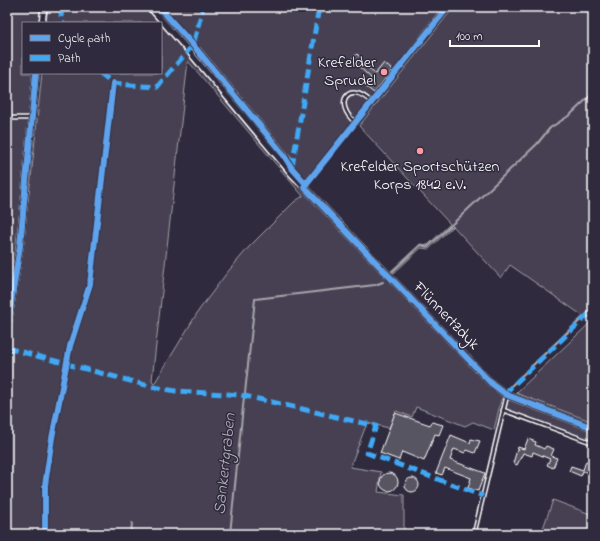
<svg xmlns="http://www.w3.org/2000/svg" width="600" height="541" viewBox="0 0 600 541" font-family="'Indie Flower',sans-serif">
<rect width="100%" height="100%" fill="#2f2a3d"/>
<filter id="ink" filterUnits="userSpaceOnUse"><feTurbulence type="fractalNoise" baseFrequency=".025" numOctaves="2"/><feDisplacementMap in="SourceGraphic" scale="8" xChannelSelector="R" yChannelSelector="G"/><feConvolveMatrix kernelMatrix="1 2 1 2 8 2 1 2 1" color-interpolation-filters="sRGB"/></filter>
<g filter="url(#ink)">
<g fill="#464152" stroke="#a2a0a8" fill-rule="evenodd">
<path d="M 7,7 L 44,7 L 42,23 L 23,23 L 23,73 L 36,73 L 10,295 L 7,295 Z"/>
<path d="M 48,7 L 153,7 L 196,43 L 162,7 L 319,7 L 321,13 L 322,7 L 442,7 L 374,96 L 305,180 L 296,171 L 290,156 L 200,47 L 192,60 L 306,195 L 486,383 L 503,397 L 501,400 L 494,430 L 473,422 L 465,426 L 416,407 L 412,417 L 396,411 L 389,428 L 367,423 L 350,467 L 381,472 L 378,492 L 404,495 L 404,534 L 7,534 L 7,359 L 31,178 L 42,73 L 161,73 L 161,23 L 46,23 ZM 188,61 L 303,196 L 294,202 L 249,247 L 226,274 L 199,310 L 154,384 L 152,380 Z"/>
<path d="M 454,7 L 593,7 L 593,309 L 508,389 L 507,389 L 583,316 L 510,265 L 501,278 L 453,226 L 429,249 L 421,248 L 394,273 L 391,271 L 420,244 L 428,245 L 450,224 L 359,126 Z"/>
<path d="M 593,320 L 593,422 L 516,393 Z"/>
<path d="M 509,400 L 593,432 L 593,442 L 504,408 L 506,402 Z"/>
<path d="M 553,500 L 593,515 L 593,534 L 541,534 Z"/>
</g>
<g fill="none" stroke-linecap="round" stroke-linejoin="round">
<g stroke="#a7a6ad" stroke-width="2">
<path d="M 393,271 L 421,245 L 428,247 L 537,144 L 550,128 L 570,115 L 593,93"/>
<path d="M 508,389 L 593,308"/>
<path d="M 245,393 L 255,299 L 375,285 L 383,282"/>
<path d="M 131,534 L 132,523"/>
<path d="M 230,534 L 244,397"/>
</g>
</g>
<g fill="#595564" stroke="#fff">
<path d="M 357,54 L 362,59 L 360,61 L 375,74 L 384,63 L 392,70 L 374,93 L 365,86 L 371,78 L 351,59 Z"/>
<path d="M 395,413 L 430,425 L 432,422 L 443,425 L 439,435 L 435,434 L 424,461 L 402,452 L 399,460 L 380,453 Z"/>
<path d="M 451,435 L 470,443 L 471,439 L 480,441 L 475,453 L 467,450 L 465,453 L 454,449 L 450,460 L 485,473 L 478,491 L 468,488 L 471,478 L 445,468 L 442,475 L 436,473 Z"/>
<path d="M 528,439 L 536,442 L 535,445 L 540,447 L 544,449 L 546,446 L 554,449 L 551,456 L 557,458 L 553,468 L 547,465 L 550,459 L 533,452 L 532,456 L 523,453 L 517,465 L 513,463 L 518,447 L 524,449 Z"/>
<path d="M 586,461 L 593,464 L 593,475 L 583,471 L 581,476 L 569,471 L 571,466 L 583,470 Z"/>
<circle cx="389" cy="482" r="9"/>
<circle cx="412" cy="485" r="7"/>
</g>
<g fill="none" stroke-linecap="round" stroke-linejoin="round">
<g stroke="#fff" stroke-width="5.5">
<g id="service">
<path d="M 7,118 L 31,118"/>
<path d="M 355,122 C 333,104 348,79 371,102"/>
<path d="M 503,410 L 593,443"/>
<path d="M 474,534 L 507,395"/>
</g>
</g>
<g stroke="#fff" stroke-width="8">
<g id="minor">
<path d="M 150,7 L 188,50 L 291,173 L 491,383 L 507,395 L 593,428"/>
<path d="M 42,23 L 44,7"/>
<path d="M 7,329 L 20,246 L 36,73"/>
</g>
</g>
<use href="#service" stroke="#2f2a3d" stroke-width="2.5"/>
<use href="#minor" stroke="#2f2a3d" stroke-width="5"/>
<g stroke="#3fa9f5" stroke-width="5" stroke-dasharray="10 5" stroke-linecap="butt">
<path d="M 62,7 L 61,17 L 63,23"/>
<path d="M 100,73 L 113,83 L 129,85 L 157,87 L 193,45 L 203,7"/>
<path d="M 292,167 L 319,7"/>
<path d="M 7,348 L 153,387 L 176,391 L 241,395 L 376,426 L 367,453 L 483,496"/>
<path d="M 507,395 L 508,390 L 593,310"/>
</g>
<g stroke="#2f2a3d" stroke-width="8">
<g id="cycleway">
<path d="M 159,7 L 193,45 L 283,154 L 291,167 L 306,184 L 448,7"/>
<path d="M 304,187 L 491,383 L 507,395 L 593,428"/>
<path d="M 7,329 L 20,246 L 36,73"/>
<path d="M 45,534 L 45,485 L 52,438 L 70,346 L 90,284 L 113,83"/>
</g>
</g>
<use href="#cycleway" stroke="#60a3ed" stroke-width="6"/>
</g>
</g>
<g fill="#ff9aa2" stroke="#2f2a3d" stroke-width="1.5">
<circle cx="384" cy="72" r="4"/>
<circle cx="420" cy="151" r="4"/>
</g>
<g text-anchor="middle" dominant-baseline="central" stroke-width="3" stroke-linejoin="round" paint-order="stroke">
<g font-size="16" fill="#fff" stroke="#2f2a3d" text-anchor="end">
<text x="376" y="63">Krefelder<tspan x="376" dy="18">Sprudel</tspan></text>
<text x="420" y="167" text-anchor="middle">Krefelder Sportschützen<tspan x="420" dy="18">Korps 1842 e.V.</tspan></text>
</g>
<g font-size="16" fill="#fff" stroke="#2f2a3d">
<text transform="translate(446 316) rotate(46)">Flünnertzdyk</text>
</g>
<g font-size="17" font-style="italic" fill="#b6b4bb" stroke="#2f2a3d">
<text transform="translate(225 464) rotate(-84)">Sankertgraben</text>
</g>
</g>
<rect width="600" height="541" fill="none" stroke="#2f2a3d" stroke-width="24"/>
<rect x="12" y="12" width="576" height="517" fill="none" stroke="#fff" stroke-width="1.5" filter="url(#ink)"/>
<rect x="22" y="22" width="140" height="52" fill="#2f2a3d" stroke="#827f8b"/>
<rect x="30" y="35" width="20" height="6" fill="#60a3ed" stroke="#827f8b"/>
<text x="58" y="42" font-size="12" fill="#ffffff">Cycle path</text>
<rect x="30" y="55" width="20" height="6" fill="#3fa9f5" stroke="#827f8b"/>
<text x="58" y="62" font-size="12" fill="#ffffff">Path</text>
<path d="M450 40v6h89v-6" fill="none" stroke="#ffffff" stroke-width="2"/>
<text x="456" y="40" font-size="12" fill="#ffffff" stroke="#2f2a3d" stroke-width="3" paint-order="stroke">100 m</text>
</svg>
